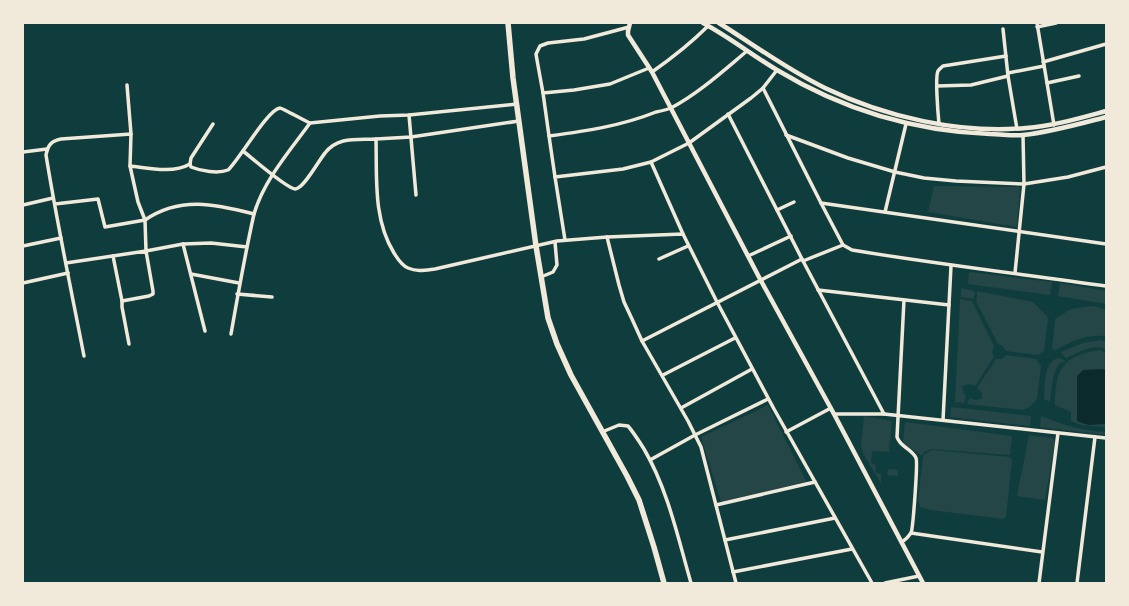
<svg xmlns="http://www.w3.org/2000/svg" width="1129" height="606" viewBox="0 0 1129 606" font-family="'Space Grotesk',sans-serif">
<rect width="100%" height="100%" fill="#0f3d3e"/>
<g fill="#244646">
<path d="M 934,186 L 1020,187 L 1017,227 L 928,212 Z"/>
<path d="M 969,272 L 1052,282 L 1050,295 L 968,284 Z"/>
<path d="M 1060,283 L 1106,291 L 1106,304 L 1058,296 Z"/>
<path d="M 961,288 L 974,291 L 975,294 L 973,299 L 961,297 Z"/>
<path d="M 977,291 L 1033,302 L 1047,316 L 1048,319 L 1044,351 L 1038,355 L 1006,351 L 1003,346 L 998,344 L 976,301 L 977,299 Z"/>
<path d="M 960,299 L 972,301 L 994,346 L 992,352 L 994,357 L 975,386 L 969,384 L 962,386 L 963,392 L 966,396 L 964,403 L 955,402 Z"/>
<path d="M 1092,306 L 1102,308 L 1106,312 L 1106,336 C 1085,334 1073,341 1055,350 L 1052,349 L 1055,319 L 1071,309 Z"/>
<path d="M 1101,340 L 1106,342 L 1106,350 C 1094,342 1078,353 1066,358 L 1061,352 L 1083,343 Z"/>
<path d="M 1101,350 L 1106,354 L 1106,427 L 1081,425 L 1071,421 L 1071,412 L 1055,405 C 1055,369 1063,355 1101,350 Z"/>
<path d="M 1006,355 L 1036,359 L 1041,366 L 1037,399 C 1032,405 1029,408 1022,410 L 967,404 L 970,398 L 975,400 L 982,399 L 982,393 L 977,388 L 996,359 L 1002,359 Z"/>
<path d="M 1059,358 L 1064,360 L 1065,362 L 1060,363 C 1051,374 1052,388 1050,402 L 1044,399 C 1045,386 1043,361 1059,358 Z"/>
<path d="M 768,405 L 807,483 L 721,502 L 701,437 Z"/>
<path d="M 951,407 L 1031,416 L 1030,426 L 950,417 Z"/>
<path d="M 864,416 L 892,421 L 889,450 L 890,452 L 872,451 L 871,463 L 875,464 L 876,473 L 881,474 L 881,483 L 863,453 L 861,445 Z"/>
<path d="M 1041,416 C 1064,425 1081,431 1106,432 L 1106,435 L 1040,427 Z"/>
<path d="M 905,422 L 1012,436 L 1010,455 L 931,449 L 924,452 L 922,456 C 916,450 908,449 903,442 Z"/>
<path d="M 1029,435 L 1052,438 L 1055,441 L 1045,500 L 1017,496 Z"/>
<path d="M 932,450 L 1010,457 L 1012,460 L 1006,517 L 1003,519 L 931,510 L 920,507 L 918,500 L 923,457 L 925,454 Z"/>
<path d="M 888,469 L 898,470 L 898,476 L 887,475 Z"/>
</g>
<path fill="#0a2a2b" d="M 1103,369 L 1106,370 L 1106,424 L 1088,425 L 1077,421 L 1077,376 L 1083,370 Z"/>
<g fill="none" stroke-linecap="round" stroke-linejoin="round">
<g stroke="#f1e9da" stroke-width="3.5">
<path d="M 1037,23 L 1054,125"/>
<path d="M 1037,27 L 1056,23"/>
<path d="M 1003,29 L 1008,76 L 1017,129"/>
<path d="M 1043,62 L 1106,44"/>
<path d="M 652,72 C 672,58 691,43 708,26"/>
<path d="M 1008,73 L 1044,66"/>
<path d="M 1047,83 L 1079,76"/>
<path d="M 127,85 L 131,134"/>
<path d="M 937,86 L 971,85 L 1008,76"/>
<path d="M 763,88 L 821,203 L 1106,244"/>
<path d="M 543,93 L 537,60 L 536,54 L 540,46 L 548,43 L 584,39 L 629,27"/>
<path d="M 728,114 L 803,261 L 843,245"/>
<path d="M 409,115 L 416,195"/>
<path d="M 310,123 L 380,116 L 409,115 L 517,104"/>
<path d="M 213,124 L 191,158 L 190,164 L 191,167 C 201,171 218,174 228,170 C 239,160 268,109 280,108 C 282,108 305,121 310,123 C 289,152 264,180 254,214"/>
<path d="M 939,124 C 938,114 935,77 938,71 C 940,68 941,68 943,66 L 1006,56"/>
<path d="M 786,135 L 848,158 L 895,172 L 924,178 L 956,181 L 1024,184 L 1068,177 L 1106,167"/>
<path d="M 549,136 L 543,93 L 574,90 L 610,84 L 649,68"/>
<path d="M 376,139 L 411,137 L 519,121"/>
<path d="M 243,151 C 252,158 286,188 295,189 C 303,190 319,160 325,153 C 338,136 357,140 376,139 C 377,178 373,219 394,253 C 398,259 401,265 408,268 C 417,272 426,270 435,269 L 557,241 L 607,237 L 683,234 L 717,302 L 774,409 L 872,583"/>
<path d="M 23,152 L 47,149"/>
<path d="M 651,162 L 683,234"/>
<path d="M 130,166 C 148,168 173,174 190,164"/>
<path d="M 555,177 L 549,136 C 586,131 621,126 656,112 C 661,111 666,110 671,108 C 699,93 723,71 747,51"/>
<path d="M 821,203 L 843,245 L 852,250 C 936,264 1021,274 1106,286"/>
<path d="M 55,204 L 98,199 L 105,227 L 145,220 L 138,202 L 130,166 L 131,134 L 61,139 C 51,141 48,145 46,155 C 57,223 71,289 84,356"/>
<path d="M 23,205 L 53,198"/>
<path d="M 777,210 L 794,202"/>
<path d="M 885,212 L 906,124"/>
<path d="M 607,237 L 619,285 L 624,302 L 632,319 L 642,341 L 688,421 L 701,447 L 736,583"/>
<path d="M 565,240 L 555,177 L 623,169 L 651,162 L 689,143 L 751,98 L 763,88 L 777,70"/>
<path d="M 183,244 L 205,331"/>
<path d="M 23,246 L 61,238"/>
<path d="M 113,256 L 122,301"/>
<path d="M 748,256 L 791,236"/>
<path d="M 659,259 L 688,246"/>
<path d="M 803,261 L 884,414 L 834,414"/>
<path d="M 66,263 L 146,251 L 153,291 L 153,294 L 149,296 L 122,301 L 122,307 L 129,344"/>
<path d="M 1015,273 L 1024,184 L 1023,135"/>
<path d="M 191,274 L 239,283"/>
<path d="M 541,277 L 553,272 L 557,265 L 555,242"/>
<path d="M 23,283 L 68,273"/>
<path d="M 818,290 L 949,305"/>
<path d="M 237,294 L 272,297"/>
<path d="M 231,334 C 238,294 245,254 254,214 C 215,204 180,196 145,220 L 146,251 L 183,244 L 211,243 L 247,247"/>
<path d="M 642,341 L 802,259"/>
<path d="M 663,375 L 735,338"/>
<path d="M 681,408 L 752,369"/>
<path d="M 884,414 L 1106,438"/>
<path d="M 943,420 L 951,266"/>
<path d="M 602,432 L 619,425 L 628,426 C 634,433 639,441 644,449 C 668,490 678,538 691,583"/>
<path d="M 786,432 L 831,408"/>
<path d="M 650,460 L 695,435 L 768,399"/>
<path d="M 716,505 L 815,482"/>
<path d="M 911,533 L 1042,552"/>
<path d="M 725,540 L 835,518"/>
<path d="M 902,542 C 905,540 909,536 911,533 C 913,529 918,462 916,458 C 912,449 900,447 897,437 L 904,300"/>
<path d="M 733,572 L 852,549"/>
<path d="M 885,583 L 919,576"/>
<path d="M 1039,583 L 1058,433"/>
<path d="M 1077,583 L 1095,437"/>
</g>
<g stroke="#f1e9da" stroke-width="4.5">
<path d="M 630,23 L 628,31 L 628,35 L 652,72 L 760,279 L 834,414 L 923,583"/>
<path d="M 703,23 C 729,37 752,55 777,70 C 843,110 913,131 990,134 C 1001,134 1012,136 1023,135 C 1051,132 1079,124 1106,117"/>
<path d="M 719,23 C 754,45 788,70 825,88 C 885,117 960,134 1026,128 C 1053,126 1080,118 1106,111"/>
</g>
<path stroke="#f1e9da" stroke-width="5.5" d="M 508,23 L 513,78 L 536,246 L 548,318 L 557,344 L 571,375 L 627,476 L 639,500 L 654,547 L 664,583"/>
</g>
<rect width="1129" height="606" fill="none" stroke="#f1e9da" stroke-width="48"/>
</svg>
